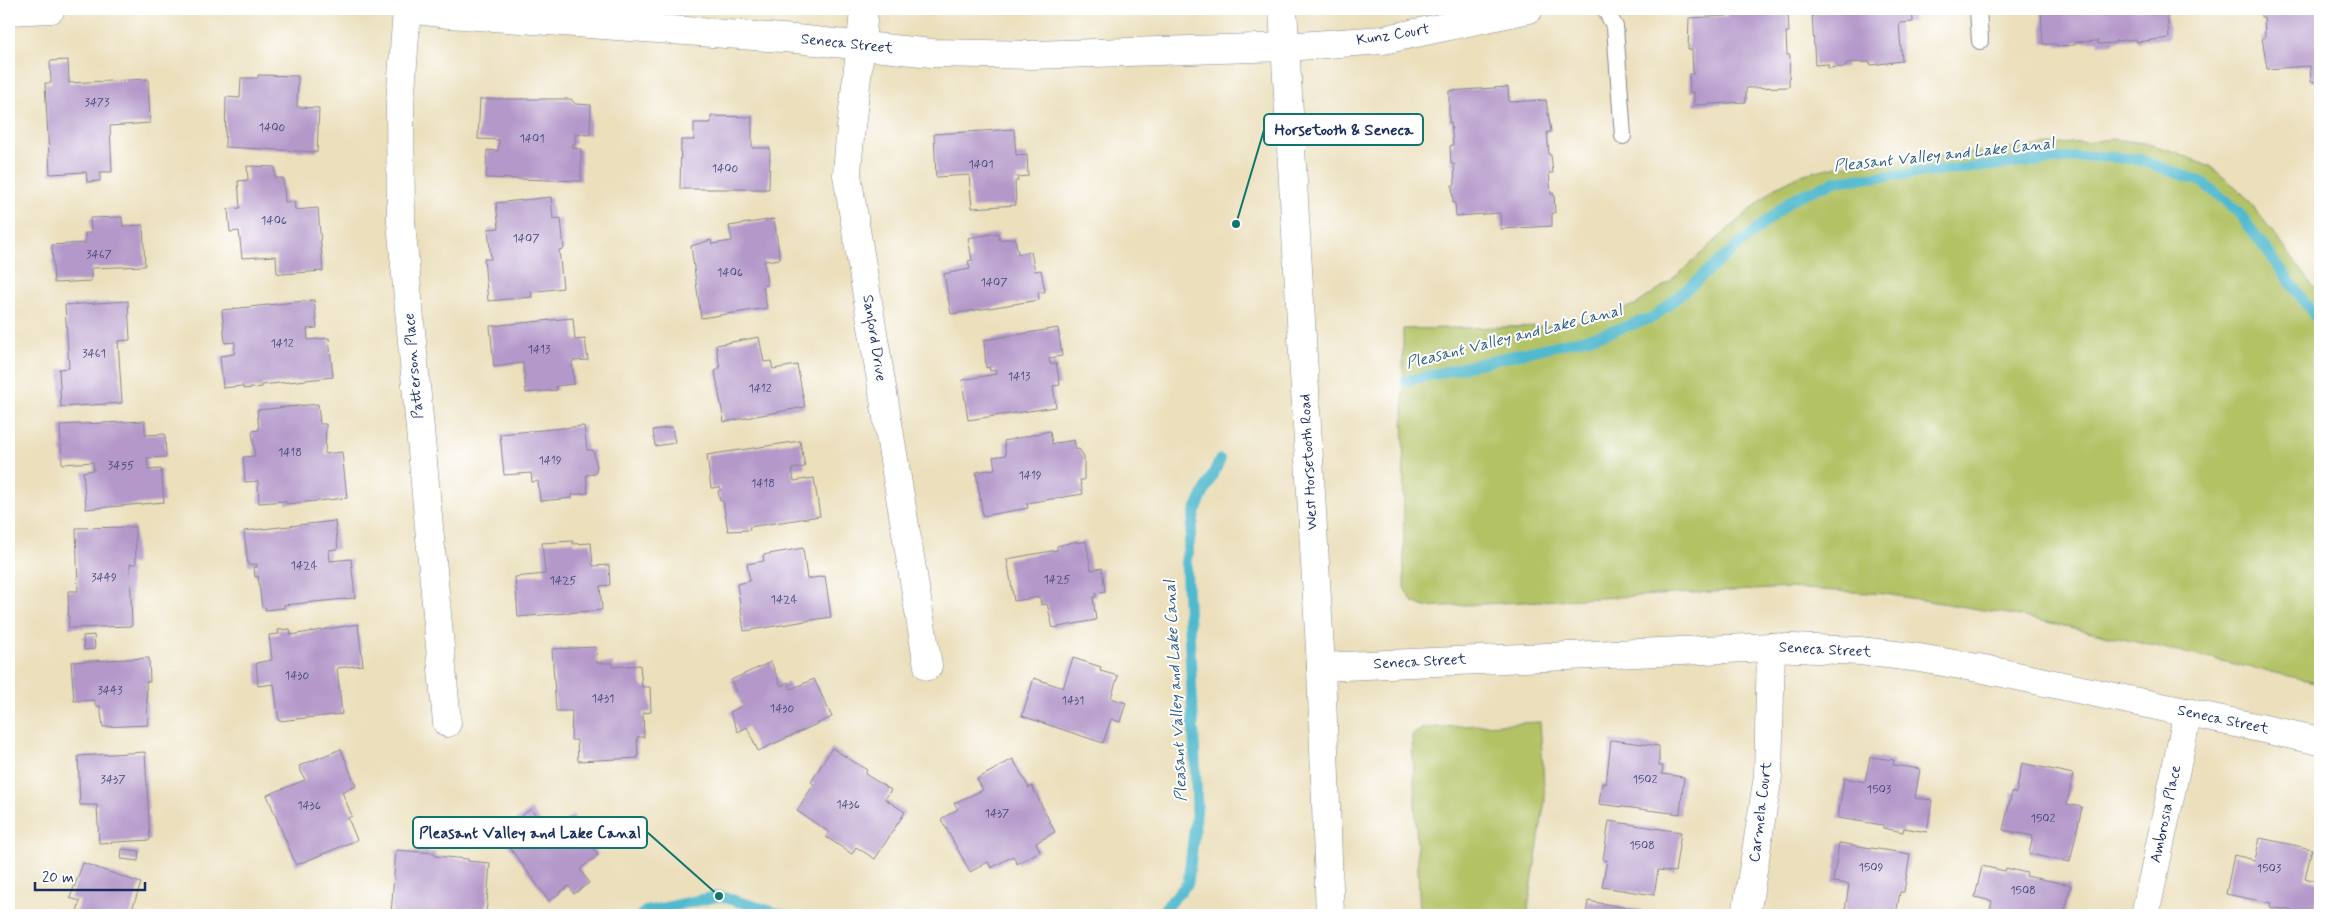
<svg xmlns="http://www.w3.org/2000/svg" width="2329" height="924" viewBox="0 0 2329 924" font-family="Mynerve,sans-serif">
<rect width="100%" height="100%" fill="#fff"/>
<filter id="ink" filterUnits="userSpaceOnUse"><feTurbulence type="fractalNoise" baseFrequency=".02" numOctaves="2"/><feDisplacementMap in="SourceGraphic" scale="10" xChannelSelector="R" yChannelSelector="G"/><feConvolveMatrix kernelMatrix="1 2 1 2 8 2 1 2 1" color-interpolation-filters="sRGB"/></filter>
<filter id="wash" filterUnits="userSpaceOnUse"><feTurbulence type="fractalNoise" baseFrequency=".0096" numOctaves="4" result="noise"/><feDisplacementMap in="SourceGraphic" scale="20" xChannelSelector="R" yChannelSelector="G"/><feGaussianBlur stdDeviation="1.12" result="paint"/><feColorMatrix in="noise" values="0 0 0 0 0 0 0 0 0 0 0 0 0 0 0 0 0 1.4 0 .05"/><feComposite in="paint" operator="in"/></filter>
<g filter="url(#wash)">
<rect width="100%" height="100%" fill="#ebdfbc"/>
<g fill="#b2c265" stroke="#667862">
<path d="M 2113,139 L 2144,143 L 2176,152 L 2212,168 L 2244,194 L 2320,295 L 2320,683 L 2015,615 L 1885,594 L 1790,588 L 1425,607 L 1413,602 L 1404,588 L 1403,329 L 1552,326 L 1598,318 L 1637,304 L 1669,282 L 1776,187 L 1800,175 L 1837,166 Z"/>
<path d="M 1540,722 L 1545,800 L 1527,915 L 1420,915 L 1412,735 L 1423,728 Z"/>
</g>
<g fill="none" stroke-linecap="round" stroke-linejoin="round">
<g stroke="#51b9ce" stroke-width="11">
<path d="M 1406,381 L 1604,334 L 1654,317 L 1794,198 L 1836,181 L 2089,156 L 2137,159 L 2202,182 L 2237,210 L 2320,323"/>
<path d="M 642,915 L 645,912 L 719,896 L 784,915"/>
<path d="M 1159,915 L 1188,883 L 1197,807 L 1186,560 L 1195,511 L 1220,460"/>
</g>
</g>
<g id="blocks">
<g fill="#b498c9">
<path d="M 1726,9 L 1785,9 L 1785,13 L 1788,13 L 1789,32 L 1786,32 L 1787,55 L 1790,55 L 1789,87 L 1746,88 L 1746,102 L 1694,105 L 1694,92 L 1690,92 L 1689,74 L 1693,74 L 1692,50 L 1688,50 L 1689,18 L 1727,16 Z"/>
<path d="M 1825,9 L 1912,9 L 1913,22 L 1899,23 L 1902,61 L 1871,65 L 1870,62 L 1846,63 L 1846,67 L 1828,68 L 1828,64 L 1815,65 L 1812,13 L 1826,12 Z"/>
<path d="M 2041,9 L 2167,9 L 2169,38 L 2137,42 L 2136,39 L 2115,41 L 2115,43 L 2098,44 L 2098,41 L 2075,42 L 2075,45 L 2057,46 L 2056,44 L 2043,44 Z"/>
<path d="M 2261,9 L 2320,9 L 2320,81 L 2311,82 L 2310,66 L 2267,69 L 2262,38 L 2265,37 L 2264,17 L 2261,17 Z"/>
<path d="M 68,60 L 69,83 L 148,79 L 150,123 L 110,126 L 112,172 L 100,172 L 100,181 L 87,182 L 86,172 L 50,174 L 45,83 L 51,83 L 50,61 Z"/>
<path d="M 258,75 L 298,76 L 297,107 L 319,108 L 317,152 L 225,147 L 226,97 L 240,98 L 241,78 L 258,78 Z"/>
<path d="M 1508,87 L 1509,102 L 1546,100 L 1551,132 L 1547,132 L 1549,155 L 1551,155 L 1553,173 L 1549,173 L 1551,194 L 1554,194 L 1555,213 L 1552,213 L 1552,226 L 1501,229 L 1500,213 L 1456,216 L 1455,203 L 1453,203 L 1452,185 L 1455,185 L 1454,164 L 1451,164 L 1450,146 L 1453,145 L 1451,122 L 1449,123 L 1449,91 Z"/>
<path d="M 480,99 L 571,99 L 575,104 L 591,105 L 590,135 L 575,134 L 575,144 L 573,144 L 573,148 L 581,149 L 581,181 L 486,178 L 487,150 L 498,151 L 499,140 L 478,139 Z"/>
<path d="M 711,116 L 752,117 L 752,148 L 770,148 L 769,189 L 680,189 L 681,140 L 694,140 L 694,123 L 711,123 Z"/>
<path d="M 1014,129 L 1016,155 L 1027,154 L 1028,176 L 1017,177 L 1018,181 L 1015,181 L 1016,205 L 972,208 L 969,175 L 936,177 L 934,134 Z"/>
<path d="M 247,166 L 275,167 L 275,178 L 283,178 L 285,202 L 294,201 L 295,210 L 318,208 L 323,271 L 282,274 L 277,273 L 276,256 L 242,258 L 239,231 L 230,232 L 228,209 L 240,208 L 238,181 L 248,180 Z"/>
<path d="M 551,197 L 553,219 L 561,218 L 564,249 L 559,250 L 563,288 L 531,292 L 532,297 L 488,301 L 484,259 L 491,259 L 488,229 L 499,228 L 496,203 Z"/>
<path d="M 122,217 L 123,226 L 143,225 L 145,266 L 91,268 L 91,281 L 54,283 L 52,245 L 85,243 L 85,233 L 91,233 L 90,218 Z"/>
<path d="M 774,219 L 780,259 L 764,261 L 767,285 L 763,286 L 767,308 L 701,318 L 691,246 L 711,240 L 712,244 L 732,241 L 729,226 Z"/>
<path d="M 998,233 L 999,240 L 1015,238 L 1018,254 L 1031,252 L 1035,271 L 1041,270 L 1045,292 L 1038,292 L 1039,300 L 951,314 L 944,274 L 970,269 L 968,261 L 972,260 L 968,238 Z"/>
<path d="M 314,300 L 317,328 L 307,329 L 308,340 L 329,338 L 333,377 L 262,385 L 262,387 L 243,389 L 243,386 L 223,388 L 220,356 L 234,354 L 235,345 L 235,342 L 225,343 L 222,310 Z"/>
<path d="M 128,301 L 130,340 L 118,341 L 122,403 L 61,407 L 59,369 L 69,368 L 65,305 Z"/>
<path d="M 573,318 L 575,340 L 585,339 L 588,360 L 572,361 L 574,384 L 556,386 L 557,390 L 526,393 L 523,363 L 494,367 L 490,326 Z"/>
<path d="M 1058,328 L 1062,356 L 1049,358 L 1050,364 L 1056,363 L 1060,385 L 1053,386 L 1056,407 L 968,420 L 962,380 L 996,374 L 996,370 L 990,371 L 989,367 L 986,368 L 984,340 Z"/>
<path d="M 759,337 L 764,362 L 771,361 L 773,369 L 797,365 L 805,407 L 724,422 L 715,371 L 720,369 L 716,345 Z"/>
<path d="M 318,404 L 320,424 L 326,424 L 325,454 L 342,452 L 347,498 L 286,504 L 286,501 L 259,503 L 258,481 L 245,482 L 243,457 L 255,456 L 252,431 L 259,430 L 257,410 Z"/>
<path d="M 145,421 L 145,435 L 165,434 L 166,457 L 147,458 L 148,470 L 161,469 L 164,502 L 86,509 L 83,472 L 94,470 L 93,462 L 62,464 L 60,425 Z"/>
<path d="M 584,426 L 587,450 L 593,450 L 597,467 L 595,474 L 586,475 L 588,493 L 572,495 L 572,498 L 540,501 L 538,481 L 532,482 L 531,473 L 504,475 L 500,434 Z"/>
<path d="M 672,427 L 675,443 L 655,446 L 653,430 Z"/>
<path d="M 1050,431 L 1052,444 L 1074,440 L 1076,450 L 1079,449 L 1084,456 L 1084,480 L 1080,480 L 1083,494 L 1027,503 L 1028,508 L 983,516 L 976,472 L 995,469 L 993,457 L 1006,455 L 1004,441 Z"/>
<path d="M 800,441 L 805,467 L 792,469 L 794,481 L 814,478 L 820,516 L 749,527 L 750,530 L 728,531 L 723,501 L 720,501 L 718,491 L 721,490 L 720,487 L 711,488 L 707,455 Z"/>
<path d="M 335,521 L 338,549 L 329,550 L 330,561 L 351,559 L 355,598 L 284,605 L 284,608 L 265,610 L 265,607 L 262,608 L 258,576 L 255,577 L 254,567 L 257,567 L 257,564 L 248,565 L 244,531 Z"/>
<path d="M 135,527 L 136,564 L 130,564 L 132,626 L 69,628 L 68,591 L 78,591 L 76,528 Z"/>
<path d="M 573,541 L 573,544 L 591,543 L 593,566 L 609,565 L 610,585 L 600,586 L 602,610 L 518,617 L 515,577 L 545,574 L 542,543 Z"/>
<path d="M 1077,541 L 1077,543 L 1086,541 L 1091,570 L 1102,568 L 1105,591 L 1096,593 L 1096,597 L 1093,597 L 1096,620 L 1053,628 L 1047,604 L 1041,605 L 1040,597 L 1014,601 L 1007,559 L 1057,550 L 1057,546 Z"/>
<path d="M 803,548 L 807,579 L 825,576 L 831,617 L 744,631 L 737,584 L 750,581 L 747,564 L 764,561 L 763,555 Z"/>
<path d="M 358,624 L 363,665 L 337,668 L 342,714 L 279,721 L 274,684 L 258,686 L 256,663 L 272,660 L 269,635 L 279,634 L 278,630 L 290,629 L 291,635 Z"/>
<path d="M 94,635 L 95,649 L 84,650 L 83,636 Z"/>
<path d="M 596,647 L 597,663 L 613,663 L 613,667 L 640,665 L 642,687 L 650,687 L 651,712 L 643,713 L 644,737 L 637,737 L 638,758 L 578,761 L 577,740 L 571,740 L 572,711 L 556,711 L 552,649 Z"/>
<path d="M 149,658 L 150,682 L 146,682 L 148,725 L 103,727 L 100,706 L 95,706 L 95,700 L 74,701 L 71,662 Z"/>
<path d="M 1073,658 L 1101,667 L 1100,671 L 1118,676 L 1111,698 L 1126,703 L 1120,722 L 1111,719 L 1103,743 L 1022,716 L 1034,678 L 1063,688 Z"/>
<path d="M 771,662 L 781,686 L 788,682 L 791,689 L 814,679 L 832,717 L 758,751 L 747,727 L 738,732 L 730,712 L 742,706 L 731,680 Z"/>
<path d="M 1611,740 L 1659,746 L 1659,766 L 1663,766 L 1662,774 L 1684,777 L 1680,814 L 1599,804 L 1602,783 L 1606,784 Z"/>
<path d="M 832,748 L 867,770 L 865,774 L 891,790 L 885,799 L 905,812 L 875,859 L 856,847 L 852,854 L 826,837 L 829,832 L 797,811 L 814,784 L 811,782 Z"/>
<path d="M 341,749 L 356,786 L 342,792 L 352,816 L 348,818 L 357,840 L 296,865 L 267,795 L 305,780 L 299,766 Z"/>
<path d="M 145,752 L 150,840 L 99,843 L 97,805 L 80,805 L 78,756 Z"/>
<path d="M 1870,757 L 1894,760 L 1893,765 L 1920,769 L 1915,798 L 1932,800 L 1927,832 L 1904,828 L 1903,832 L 1883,828 L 1883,825 L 1838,818 L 1844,778 L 1865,782 Z"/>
<path d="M 1013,759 L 1029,788 L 1032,786 L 1055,832 L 1036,843 L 1040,851 L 1017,864 L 1013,856 L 991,868 L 988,862 L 970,872 L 941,819 L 958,809 L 954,803 L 983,790 L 977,779 Z"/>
<path d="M 2022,763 L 2073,774 L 2067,804 L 2082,807 L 2070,862 L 2029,854 L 2033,836 L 2003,830 L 2012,792 L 2016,793 Z"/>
<path d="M 531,809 L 549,833 L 573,815 L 591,839 L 588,841 L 598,855 L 580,869 L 589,883 L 574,894 L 569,886 L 549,901 L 499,833 Z"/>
<path d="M 1609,821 L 1681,832 L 1675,872 L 1658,870 L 1654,895 L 1602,887 L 1607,860 L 1603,860 Z"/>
<path d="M 2260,838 L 2312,849 L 2305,878 L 2320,882 L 2314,914 L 2270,907 L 2271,903 L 2226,894 L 2234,855 L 2255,860 Z"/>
<path d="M 1839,843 L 1910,854 L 1904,892 L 1900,892 L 1896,915 L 1872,915 L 1845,911 L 1849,884 L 1833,882 Z"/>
<path d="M 122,849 L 139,851 L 138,861 L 121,859 Z"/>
<path d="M 396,850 L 435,853 L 435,856 L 468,859 L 468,861 L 490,863 L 486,915 L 391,914 Z"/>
<path d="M 83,863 L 141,883 L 130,915 L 76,915 L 80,901 L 70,898 Z"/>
<path d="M 1982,866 L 2005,871 L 2006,868 L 2027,873 L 2026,876 L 2071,885 L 2064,915 L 1989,915 L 1992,901 L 1975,897 Z"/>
<path d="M 1588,901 L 1641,910 L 1640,915 L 1586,915 Z"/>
</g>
</g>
</g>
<g filter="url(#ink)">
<use href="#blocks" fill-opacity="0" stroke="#83878d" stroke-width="1"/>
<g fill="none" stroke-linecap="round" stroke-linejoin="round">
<g stroke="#83878d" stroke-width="18">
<g id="lane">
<path d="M 1605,9 L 1615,27 L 1623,136"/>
<path d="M 1978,9 L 1980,41"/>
</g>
</g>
<g stroke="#83878d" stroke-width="29">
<g id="street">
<path d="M 407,9 L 400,104 L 401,222 L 447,723"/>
<path d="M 409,9 L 449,14 L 796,39 L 932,53 L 1032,55 L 1285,47 L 1383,40 L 1529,9"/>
<path d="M 864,9 C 860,65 850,119 847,175 L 928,666"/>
<path d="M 9,11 L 51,9"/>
<path d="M 1321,667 L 1771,647 L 1860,651 L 1913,657 L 1984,669 L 2320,741"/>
<path d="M 1746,915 L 1768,776 L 1771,647"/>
<path d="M 2145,915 L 2188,712"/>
</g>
</g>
<g stroke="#83878d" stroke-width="29">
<path id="secondary" d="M 1283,9 L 1321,667 L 1330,915"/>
</g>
<use href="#lane" stroke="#fff" stroke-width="16"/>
<use href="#street" stroke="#fff" stroke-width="28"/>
<use href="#secondary" stroke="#fff" stroke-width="28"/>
</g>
</g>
<g text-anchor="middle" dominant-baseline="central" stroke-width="4" stroke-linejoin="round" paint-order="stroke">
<g font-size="12" fill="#414979">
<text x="97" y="103">3473</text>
<text x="272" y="128">1400</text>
<text x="532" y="139">1401</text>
<text x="981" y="165">1401</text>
<text x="725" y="169">1400</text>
<text x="274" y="221">1406</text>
<text x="526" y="239">1407</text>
<text x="99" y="255">3467</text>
<text x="730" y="273">1406</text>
<text x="994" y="283">1407</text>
<text x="282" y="344">1412</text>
<text x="539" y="350">1413</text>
<text x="94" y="354">3461</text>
<text x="1019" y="377">1413</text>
<text x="760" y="389">1412</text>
<text x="290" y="453">1418</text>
<text x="550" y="461">1419</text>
<text x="121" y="466">3455</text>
<text x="1030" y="476">1419</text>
<text x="763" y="484">1418</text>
<text x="304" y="566">1424</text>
<text x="104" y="578">3449</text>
<text x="1057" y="580">1425</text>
<text x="563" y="581">1425</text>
<text x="784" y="600">1424</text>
<text x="297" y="676">1430</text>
<text x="110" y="691">3443</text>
<text x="603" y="699">1431</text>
<text x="1073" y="701">1431</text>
<text x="782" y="709">1430</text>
<text x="113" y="780">3437</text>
<text x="1645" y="780">1502</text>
<text x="1879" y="790">1503</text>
<text x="848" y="805">1436</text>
<text x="309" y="806">1436</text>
<text x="997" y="814">1437</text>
<text x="2043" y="819">1502</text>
<text x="1642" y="846">1508</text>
<text x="1871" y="868">1509</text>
<text x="2269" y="869">1503</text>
<text x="2023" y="891">1508</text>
</g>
<g font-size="15" fill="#1b2f5e" stroke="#fff">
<text transform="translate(1393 35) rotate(-9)">Kunz Court</text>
<text transform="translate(847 44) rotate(6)">Seneca Street</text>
<text transform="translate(874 338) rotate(81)">Sanford Drive</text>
<text transform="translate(414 366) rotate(-95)">Patterson Place</text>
<text transform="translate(1309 462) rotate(-93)">West Horsetooth Road</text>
<text transform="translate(1825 650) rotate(3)">Seneca Street</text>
<text transform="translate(1420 662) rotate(-3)">Seneca Street</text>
<text transform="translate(2223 720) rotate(12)">Seneca Street</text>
<text transform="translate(1761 812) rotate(-83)">Carmela Court</text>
<text transform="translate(2166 814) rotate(-78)">Ambrosia Place</text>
</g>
<g font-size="16" font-style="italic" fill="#2e5f85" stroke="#fff">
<text transform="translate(1944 155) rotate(-6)">Pleasant Valley and Lake Canal</text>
<text transform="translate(1514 337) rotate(-14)">Pleasant Valley and Lake Canal</text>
<text transform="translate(1176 691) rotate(-93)">Pleasant Valley and Lake Canal</text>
</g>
</g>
<path fill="none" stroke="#0f766e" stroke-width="2" d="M1236 224L1264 130M719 896L647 832"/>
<g fill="#0f766e" stroke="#fff" stroke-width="2">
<circle cx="1236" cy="224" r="5"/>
<circle cx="719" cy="896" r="5"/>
</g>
<g fill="#fff" stroke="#0f766e" stroke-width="2">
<rect x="1264" y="114" width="159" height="31" rx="5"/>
<rect x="413" y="817" width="234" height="31" rx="5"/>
</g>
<g font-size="16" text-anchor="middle" font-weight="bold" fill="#1b2f5e">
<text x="1344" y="135">Horsetooth &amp; Seneca</text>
<text x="530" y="838">Pleasant Valley and Lake Canal</text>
</g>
<rect width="2329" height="924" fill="none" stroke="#fff" stroke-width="30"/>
<path d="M35 882v8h110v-8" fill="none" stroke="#1b2f5e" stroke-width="2.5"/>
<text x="42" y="882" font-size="15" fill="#1b2f5e" stroke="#ffffff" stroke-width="4" paint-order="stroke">20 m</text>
</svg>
